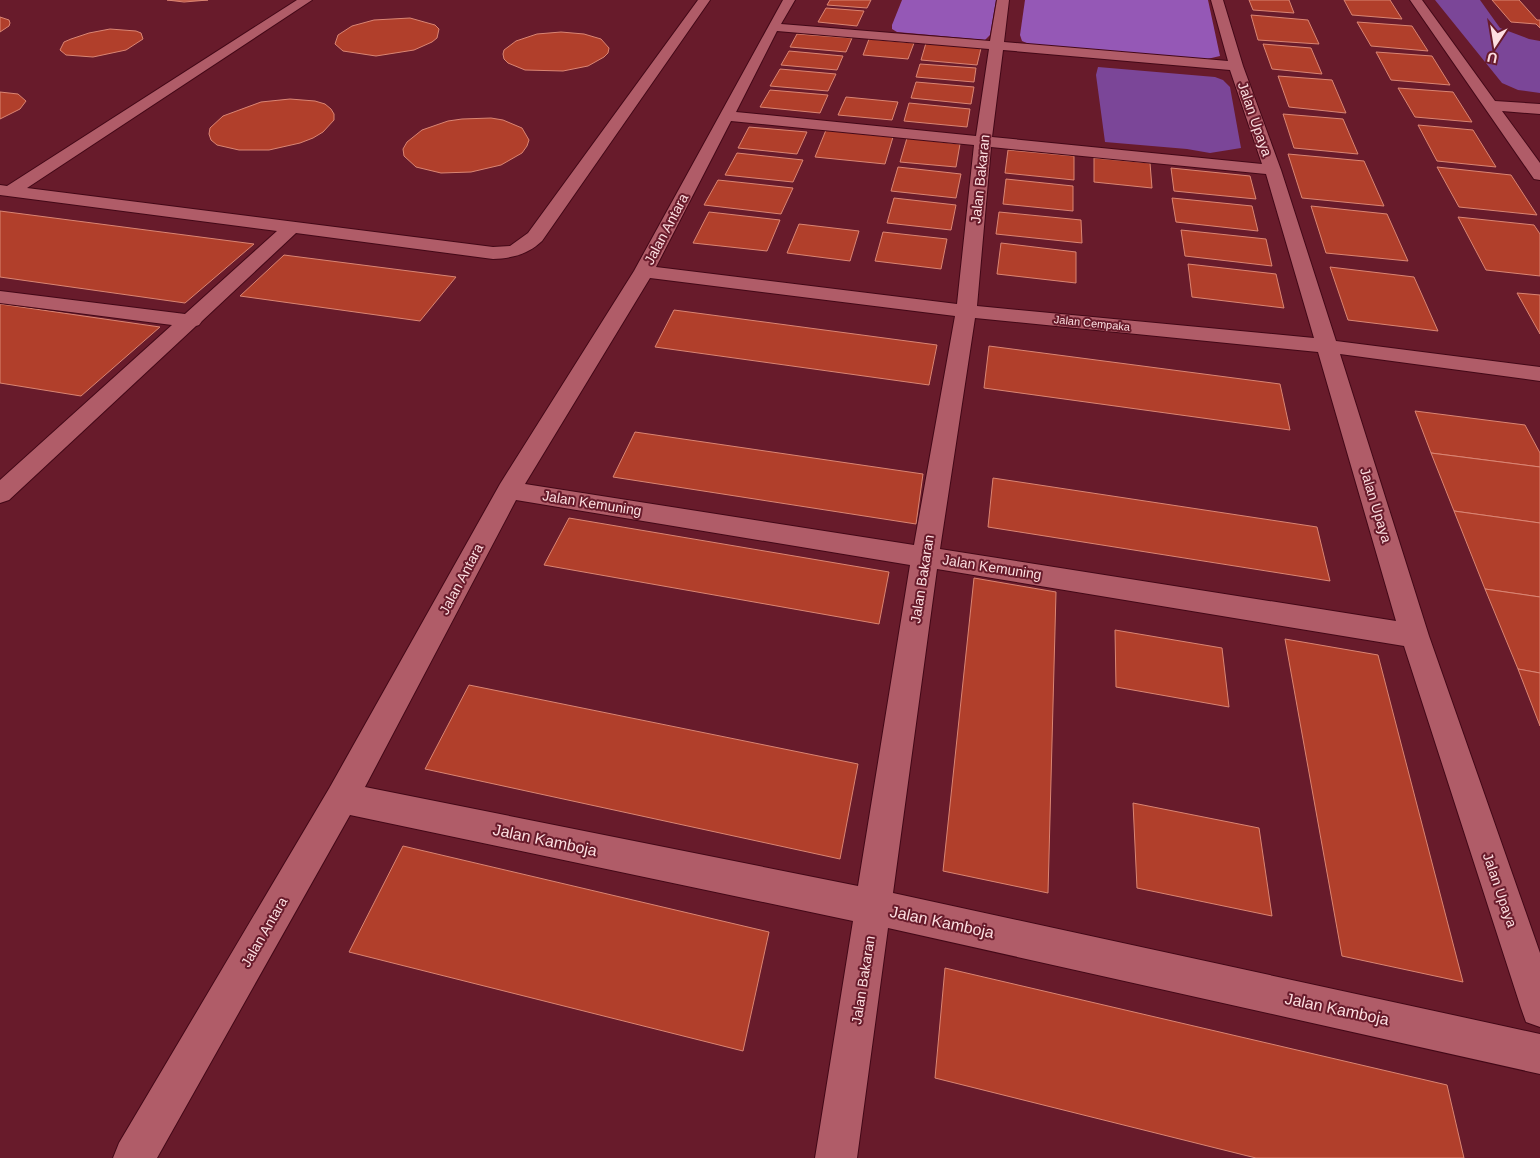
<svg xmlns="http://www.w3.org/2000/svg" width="1540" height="1158" viewBox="0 0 1540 1158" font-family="Helvetica,sans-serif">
<rect width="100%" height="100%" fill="#681b2b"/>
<g fill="#7b4698">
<path d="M 1435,0 L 1480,0 L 1500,28 L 1529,39 L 1540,41 L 1540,93 L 1518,90 L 1502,83 Z"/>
<path d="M 1098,67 L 1215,77 L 1223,80 L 1230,87 L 1241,148 L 1210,153 L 1187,149 L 1105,142 L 1096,75 Z"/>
</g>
<g fill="#9558b6">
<path d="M 902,0 L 996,0 L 990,35 L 985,40 L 897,32 L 892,29 L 892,25 Z"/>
<path d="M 1025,0 L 1208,0 L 1220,56 L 1203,60 L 1029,44 L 1022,41 L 1020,35 Z"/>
</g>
<g fill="#b13f2b" stroke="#da8573">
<path d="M 167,0 L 208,0 L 184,2 Z"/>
<path d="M 830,0 L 871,0 L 867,8 L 827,5 Z"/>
<path d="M 1249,0 L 1289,0 L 1294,13 L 1253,10 Z"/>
<path d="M 1344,0 L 1390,0 L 1402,19 L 1352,15 Z"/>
<path d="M 1492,0 L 1519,0 L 1537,20 L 1540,20 L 1540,28 L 1536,24 L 1511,22 Z"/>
<path d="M 826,8 L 864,11 L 857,26 L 818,22 Z"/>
<path d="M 1251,15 L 1308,20 L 1319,44 L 1258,40 Z"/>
<path d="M 0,17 L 9,20 L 10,23 L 9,26 L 0,32 Z"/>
<path d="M 410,18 L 435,25 L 439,29 L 437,38 L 432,42 L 414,50 L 376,56 L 343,51 L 335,44 L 338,35 L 352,26 L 374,20 Z"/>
<path d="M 1357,22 L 1412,26 L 1428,51 L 1371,46 Z"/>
<path d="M 110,29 L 136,31 L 141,33 L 143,39 L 126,50 L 93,57 L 66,55 L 60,50 L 64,42 L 71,39 L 89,33 Z"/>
<path d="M 561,32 L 584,34 L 601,39 L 609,48 L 608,53 L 604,57 L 588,66 L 563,71 L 525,70 L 508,63 L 504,59 L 503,54 L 504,50 L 516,41 L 537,34 Z"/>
<path d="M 797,34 L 852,38 L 846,52 L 790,47 Z"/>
<path d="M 869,39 L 914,43 L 908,59 L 863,55 Z"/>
<path d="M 926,43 L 981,48 L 977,65 L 921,60 Z"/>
<path d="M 1263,44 L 1311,48 L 1322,74 L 1272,69 Z"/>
<path d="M 789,51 L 843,56 L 837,70 L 781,65 Z"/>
<path d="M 1376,52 L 1432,56 L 1450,85 L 1391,80 Z"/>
<path d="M 920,64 L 976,68 L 974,82 L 916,77 Z"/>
<path d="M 780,69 L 836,74 L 828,91 L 770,86 Z"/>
<path d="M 1278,76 L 1332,80 L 1346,113 L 1289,107 Z"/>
<path d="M 916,82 L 974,87 L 971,104 L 911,98 Z"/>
<path d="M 1398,88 L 1453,92 L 1472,122 L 1415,117 Z"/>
<path d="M 770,90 L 828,95 L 820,113 L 760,107 Z"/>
<path d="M 0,92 L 18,94 L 26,101 L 20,109 L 0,119 Z"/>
<path d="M 846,97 L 898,102 L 892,120 L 838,115 Z"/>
<path d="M 290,99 L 315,101 L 325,104 L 331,109 L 334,114 L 334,120 L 323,132 L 313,138 L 300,143 L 269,150 L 239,150 L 217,145 L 211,140 L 209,134 L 210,128 L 223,116 L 261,102 Z"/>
<path d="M 909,103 L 970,109 L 967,127 L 904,121 Z"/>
<path d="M 1283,114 L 1343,119 L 1358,154 L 1294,148 Z"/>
<path d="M 491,118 L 503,120 L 522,128 L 529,140 L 527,146 L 522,153 L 501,165 L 471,172 L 441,173 L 416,167 L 404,156 L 403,149 L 407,142 L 422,130 L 448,121 L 462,119 Z"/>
<path d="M 1418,125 L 1473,130 L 1496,167 L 1437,161 Z"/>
<path d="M 749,127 L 807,132 L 797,154 L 738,148 Z"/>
<path d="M 826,130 L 893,137 L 885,164 L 815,157 Z"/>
<path d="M 907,138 L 960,144 L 956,167 L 900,162 Z"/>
<path d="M 1008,150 L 1074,156 L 1074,180 L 1005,173 Z"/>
<path d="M 737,153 L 803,160 L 793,182 L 725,175 Z"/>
<path d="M 1288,154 L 1364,161 L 1384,206 L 1302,198 Z"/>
<path d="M 1094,158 L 1150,163 L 1152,188 L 1094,182 Z"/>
<path d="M 898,167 L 961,174 L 956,198 L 891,191 Z"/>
<path d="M 1437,167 L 1511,175 L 1537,215 L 1459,207 Z"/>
<path d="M 1171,168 L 1250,176 L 1256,199 L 1174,191 Z"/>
<path d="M 1006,179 L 1073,186 L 1073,211 L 1003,204 Z"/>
<path d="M 718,180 L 793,188 L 781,214 L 704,205 Z"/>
<path d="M 894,198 L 956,205 L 951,230 L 887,223 Z"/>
<path d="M 1172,198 L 1252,206 L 1258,231 L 1176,222 Z"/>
<path d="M 1311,206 L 1387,214 L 1408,261 L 1326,253 Z"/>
<path d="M 0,211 L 254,244 L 185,303 L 0,277 Z"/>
<path d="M 709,212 L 780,220 L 767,251 L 693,243 Z"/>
<path d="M 999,212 L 1081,220 L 1082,243 L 996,234 Z"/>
<path d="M 1458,217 L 1534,225 L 1540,234 L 1540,276 L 1486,270 Z"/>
<path d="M 799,224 L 859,231 L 850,261 L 787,253 Z"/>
<path d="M 1181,230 L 1266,239 L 1272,266 L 1185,256 Z"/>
<path d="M 883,232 L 947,239 L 941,269 L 875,261 Z"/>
<path d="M 1001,243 L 1076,252 L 1076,283 L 997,274 Z"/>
<path d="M 284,255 L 456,277 L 420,321 L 240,296 Z"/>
<path d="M 1188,264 L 1276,274 L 1284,308 L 1192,297 Z"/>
<path d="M 1330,267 L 1414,277 L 1438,331 L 1348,320 Z"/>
<path d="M 1517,293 L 1540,295 L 1540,334 Z"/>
<path d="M 0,304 L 160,327 L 81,396 L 0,383 Z"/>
<path d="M 674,310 L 937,345 L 929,385 L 655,347 Z"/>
<path d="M 989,346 L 1280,384 L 1290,430 L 984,388 Z"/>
<path d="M 1415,411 L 1525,425 L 1540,453 L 1540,467 L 1431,453 Z"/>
<path d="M 635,432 L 923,474 L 916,524 L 613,477 Z"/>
<path d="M 1431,453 L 1540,467 L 1540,523 L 1454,511 Z"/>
<path d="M 993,478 L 1317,527 L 1330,581 L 988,527 Z"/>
<path d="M 1454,511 L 1540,523 L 1540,597 L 1485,589 Z"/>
<path d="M 569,518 L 889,572 L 879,624 L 544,565 Z"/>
<path d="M 974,578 L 1056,592 L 1048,893 L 943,871 Z"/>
<path d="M 1485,589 L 1540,597 L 1540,673 L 1518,669 Z"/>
<path d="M 1115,630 L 1222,648 L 1229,707 L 1116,687 Z"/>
<path d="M 1285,639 L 1378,655 L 1463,982 L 1342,956 Z"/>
<path d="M 1518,669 L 1540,673 L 1540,726 Z"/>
<path d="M 469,685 L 858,764 L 840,859 L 425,769 Z"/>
<path d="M 1133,803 L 1259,828 L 1272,916 L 1137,888 Z"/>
<path d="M 403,846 L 769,932 L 743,1051 L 349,952 Z"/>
<path d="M 945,968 L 1447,1085 L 1464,1158 L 1256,1158 L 935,1078 Z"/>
</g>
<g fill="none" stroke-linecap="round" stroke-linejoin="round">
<g stroke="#430817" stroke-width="2">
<g id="minor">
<path d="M 297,0 L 312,0 L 27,188 L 493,247 L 510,246 L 528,233 L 698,0 L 710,0 L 542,241 C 527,255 512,258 493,259 L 296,233 L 202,321 L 199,325 L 196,326 L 9,500 L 0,503 L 0,480 L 172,325 L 0,303 L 0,291 L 185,314 L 277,231 L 0,195 L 0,185 L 7,186 Z"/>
<path d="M 783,0 L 795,0 L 781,24 L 990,41 L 997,0 L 1009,0 L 1004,42 L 1228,61 L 1211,0 L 1223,0 L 1243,66 L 1281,170 L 1336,341 L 1540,367 L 1540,381 L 1340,354 L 1429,636 L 1540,953 L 1540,1027 L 1526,1022 L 1521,1008 L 1404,646 L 937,569 L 893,893 L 1540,1034 L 1540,1074 L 888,928 L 857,1158 L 815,1158 L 853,921 L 350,815 L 157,1158 L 113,1158 L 119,1143 L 330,787 L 500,484 L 634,271 ZM 777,31 L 989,49 L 976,136 L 736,112 ZM 1003,50 L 1230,70 L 1262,164 L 992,137 ZM 731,121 L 974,145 L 957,304 L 656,267 ZM 991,147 L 1266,174 L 1314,338 L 977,306 ZM 650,278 L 955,316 L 914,545 L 525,484 ZM 975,318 L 1318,352 L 1396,621 L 940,549 ZM 516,500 L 910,565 L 858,886 L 365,787 Z"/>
<path d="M 1410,0 L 1422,0 L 1495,101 L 1540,104 L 1540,114 L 1502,111 L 1540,163 L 1540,180 L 1534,179 Z"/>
</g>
</g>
<use href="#minor" fill="#b05c68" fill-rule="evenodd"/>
</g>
<g text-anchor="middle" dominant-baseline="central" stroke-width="4" stroke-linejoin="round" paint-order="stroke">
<g font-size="11" fill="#fddfe1" stroke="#681b2b">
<text transform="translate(1092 323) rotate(6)">Jalan Cempaka</text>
</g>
<g font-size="14" fill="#fddfe1" stroke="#681b2b">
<text transform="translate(1255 119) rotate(71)">Jalan Upaya</text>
<text transform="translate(980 179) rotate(-84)">Jalan Bakaran</text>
<text transform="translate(666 229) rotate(-62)">Jalan Antara</text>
<text transform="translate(592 503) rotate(9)">Jalan Kemuning</text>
<text transform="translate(1376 505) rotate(73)">Jalan Upaya</text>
<text transform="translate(992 567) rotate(9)">Jalan Kemuning</text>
<text transform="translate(461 579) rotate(-62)">Jalan Antara</text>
<text transform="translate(922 579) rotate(-81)">Jalan Bakaran</text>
<text transform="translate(1500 890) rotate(71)">Jalan Upaya</text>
<text transform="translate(264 932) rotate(-60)">Jalan Antara</text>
<text transform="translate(863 980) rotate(-81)">Jalan Bakaran</text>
</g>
<g font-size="16" fill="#fddfe1" stroke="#681b2b">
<text transform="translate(545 840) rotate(12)">Jalan Kamboja</text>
<text transform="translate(942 922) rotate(12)">Jalan Kamboja</text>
<text transform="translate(1337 1009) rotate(12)">Jalan Kamboja</text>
</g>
</g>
<g transform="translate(1495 45) rotate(192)" stroke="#681b2b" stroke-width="4" paint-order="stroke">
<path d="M0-4L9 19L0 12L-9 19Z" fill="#fddfe1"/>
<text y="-8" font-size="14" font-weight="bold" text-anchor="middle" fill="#fddfe1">U</text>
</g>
</svg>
